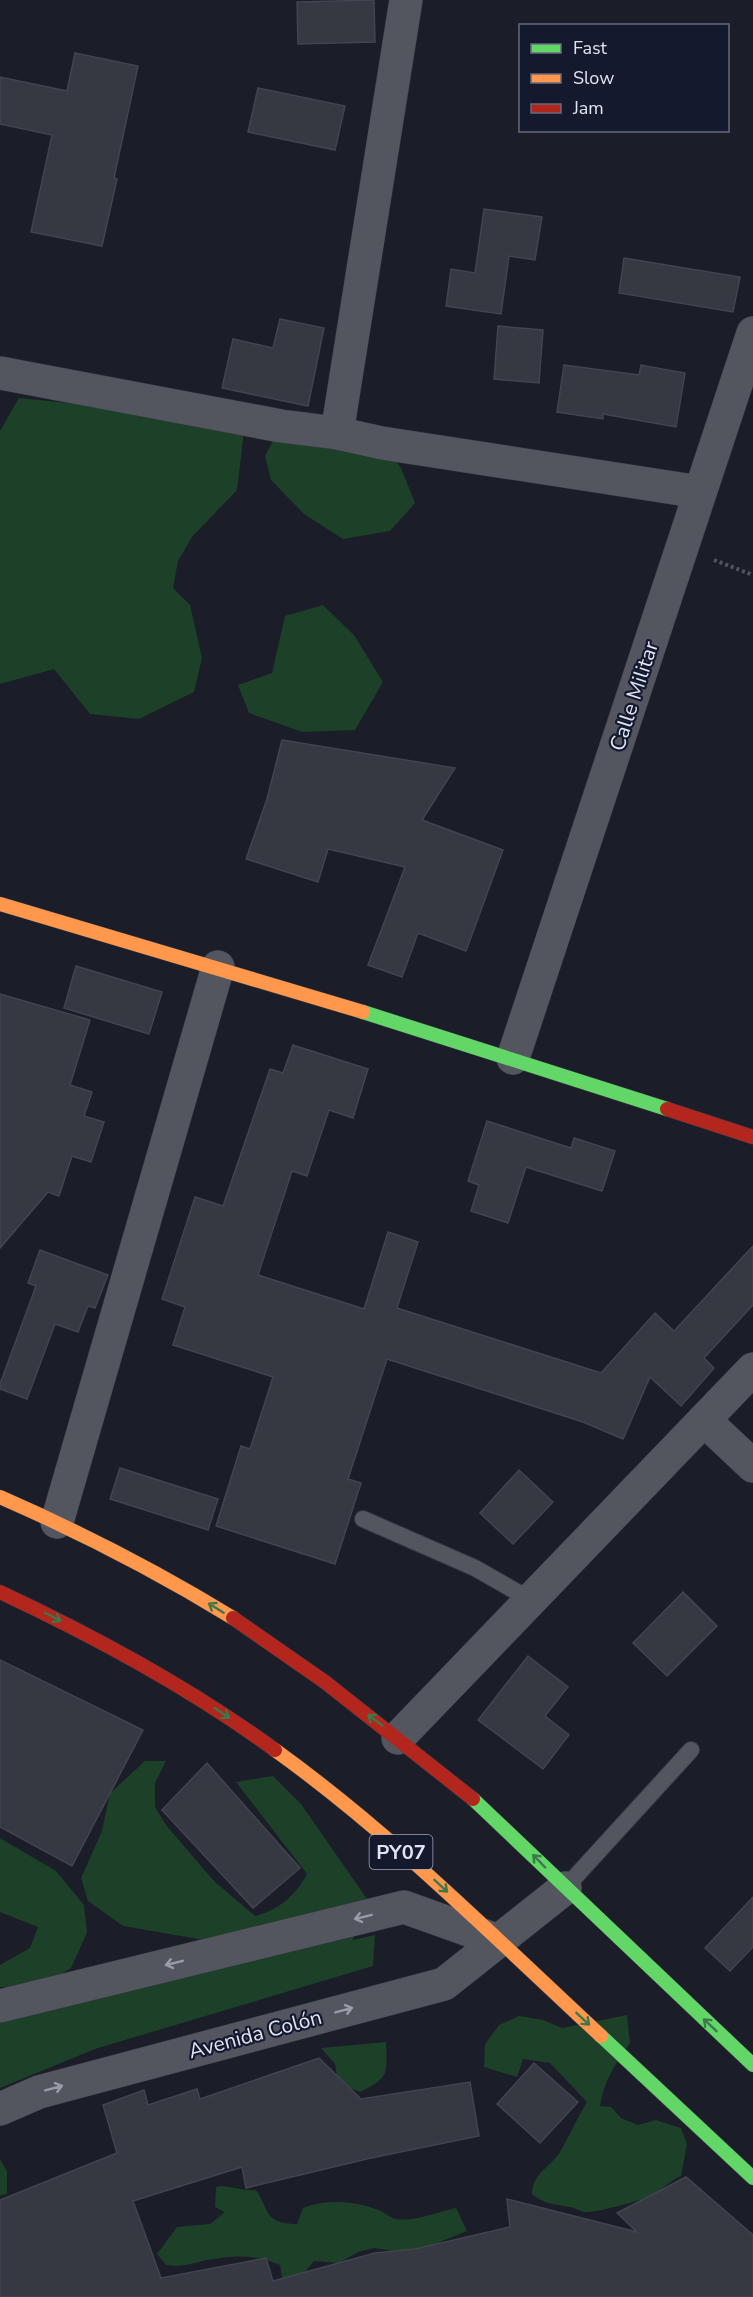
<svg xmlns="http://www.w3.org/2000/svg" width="753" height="2297" viewBox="0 0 753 2297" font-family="'Nunito Sans',sans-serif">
<rect width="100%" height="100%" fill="#1b1d28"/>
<g fill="#1c4028">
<path d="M 19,398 L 137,410 L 244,432 L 237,490 L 192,537 L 178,561 L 173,588 L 190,605 L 202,658 L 194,692 L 139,719 L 90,714 L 54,669 L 0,684 L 0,431 Z"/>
<path d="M 281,426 L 382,443 L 401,468 L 415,503 L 390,531 L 343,539 L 304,514 L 271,480 L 265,456 Z"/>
<path d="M 323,605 L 354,635 L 383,682 L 355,730 L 302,732 L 249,713 L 238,685 L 272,673 L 285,616 Z"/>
<path d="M 145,1761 L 166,1761 L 155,1783 L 155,1807 L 166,1825 L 214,1881 L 255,1916 C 279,1910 296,1895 307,1874 L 236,1782 L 273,1776 L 301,1804 L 367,1899 L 353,1940 L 375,1935 L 373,1966 L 95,2049 L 0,2088 L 0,2022 L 10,2017 L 263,1959 L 239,1946 L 123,1926 L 88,1901 L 81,1878 L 102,1831 L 110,1793 Z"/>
<path d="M 0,1838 L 56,1871 L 84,1905 L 87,1933 L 71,1968 L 40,1987 L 0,1987 L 0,1965 L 30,1948 L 38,1927 L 0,1912 Z"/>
<path d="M 627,2015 L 630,2043 C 615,2064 604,2081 600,2106 L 611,2107 L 621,2118 L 638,2125 L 656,2120 L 681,2128 L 687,2144 L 681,2176 C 670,2181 661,2190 650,2196 C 640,2201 599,2212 587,2212 C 582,2213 576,2208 570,2207 C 555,2204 545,2205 532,2194 C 532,2174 552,2165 560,2152 C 570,2135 577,2118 587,2102 L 550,2063 L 523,2059 L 517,2077 L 484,2067 L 485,2044 L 499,2025 L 519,2016 L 543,2020 L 562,2028 Z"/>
<path d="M 386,2042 C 387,2073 390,2078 360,2092 L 338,2083 L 335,2064 L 321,2048 Z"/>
<path d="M 0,2159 L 7,2171 L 7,2193 L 0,2196 Z"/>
<path d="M 221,2186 C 233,2187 245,2191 256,2190 C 271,2212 263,2223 297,2224 L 303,2208 C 325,2199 353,2201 376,2209 C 383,2211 390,2218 396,2219 C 415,2222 437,2212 456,2208 L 467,2231 L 435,2244 L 415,2249 L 394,2251 L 374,2248 L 358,2252 L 339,2263 L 314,2261 L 301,2277 L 283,2283 L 280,2265 C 259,2255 236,2255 213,2259 C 193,2262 188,2268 166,2265 L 157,2254 L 177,2227 L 210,2224 L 225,2212 L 215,2207 L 216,2187 Z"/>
</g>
<g fill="#363842" stroke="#42444f" stroke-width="1.5">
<path d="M 374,0 L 375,42 L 298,44 L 297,2 Z"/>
<path d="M 75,53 L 138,66 L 114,178 L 117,179 L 102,246 L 31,232 L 52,135 L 0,124 L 0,77 L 67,91 Z"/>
<path d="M 258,88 L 345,106 L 335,150 L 248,132 Z"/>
<path d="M 484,209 L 542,217 L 535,260 L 509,256 L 501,314 L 446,306 L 451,269 L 475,273 Z"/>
<path d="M 624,258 L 740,277 L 733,312 L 619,293 Z"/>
<path d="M 280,319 L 324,328 L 308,406 L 222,388 L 233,339 L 273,348 Z"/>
<path d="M 498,326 L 543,330 L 539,383 L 494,379 Z"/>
<path d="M 564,365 L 639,375 L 641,365 L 685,373 L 676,427 L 603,414 L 603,419 L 557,412 Z"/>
<path d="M 282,740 L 455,768 L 422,820 L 503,850 L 466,951 L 418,933 L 402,977 L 368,965 L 405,867 L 328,849 L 318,882 L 246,859 L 267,799 Z"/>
<path d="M 76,966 L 162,992 L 149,1034 L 64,1008 Z"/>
<path d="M 0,994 L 90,1020 L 70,1085 L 92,1092 L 84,1116 L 104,1122 L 91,1162 L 72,1156 L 59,1196 L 48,1192 L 0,1248 Z"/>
<path d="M 293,1045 L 368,1069 L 353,1118 L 329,1110 L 307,1176 L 292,1171 L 258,1275 L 364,1309 L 388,1232 L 418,1242 L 397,1308 L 601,1373 L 655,1313 L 674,1331 L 753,1246 L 753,1305 L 704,1358 L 714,1368 L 681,1406 L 650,1377 L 623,1439 L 583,1422 L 387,1359 L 348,1479 L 361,1483 L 335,1564 L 216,1526 L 241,1446 L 250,1449 L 273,1377 L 173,1345 L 185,1307 L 162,1299 L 195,1197 L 223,1206 L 270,1069 L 283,1073 Z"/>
<path d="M 487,1121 L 571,1148 L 574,1138 L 615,1151 L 602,1191 L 526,1167 L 508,1223 L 471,1211 L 479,1185 L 468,1181 Z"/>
<path d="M 40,1250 L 108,1275 L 95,1308 L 88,1306 L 78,1332 L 55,1324 L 27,1399 L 0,1389 L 0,1384 L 36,1286 L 28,1283 Z"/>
<path d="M 120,1468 L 218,1499 L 208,1530 L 110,1499 Z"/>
<path d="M 519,1470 L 553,1502 L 513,1544 L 480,1513 Z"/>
<path d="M 683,1592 L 717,1626 L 667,1676 L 633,1643 Z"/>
<path d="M 528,1656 L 568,1687 L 545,1716 L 569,1735 L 543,1769 L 478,1720 Z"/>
<path d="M 0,1660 L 143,1730 L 72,1866 L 0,1827 Z"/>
<path d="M 207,1763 L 300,1868 L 253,1908 L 162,1810 Z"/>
<path d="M 753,1897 L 753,1947 L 730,1971 L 705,1948 Z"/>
<path d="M 319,2058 L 361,2099 L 470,2082 L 479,2136 L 371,2158 L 246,2188 L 242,2167 L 133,2201 L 161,2278 L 266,2258 L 273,2281 L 375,2253 L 415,2249 L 510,2227 L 507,2199 L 637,2232 L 617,2213 L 686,2177 L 753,2235 L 753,2297 L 0,2297 L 0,2200 L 117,2153 L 103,2105 L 144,2090 L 148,2105 L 197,2089 L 200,2099 Z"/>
<path d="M 534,2063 L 578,2102 L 540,2143 L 497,2104 Z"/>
</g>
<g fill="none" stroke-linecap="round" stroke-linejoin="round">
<g stroke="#363942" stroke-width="18">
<g id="lane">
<path d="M 363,1519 L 475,1568 L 531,1600"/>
<path d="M 565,1888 L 691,1750"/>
</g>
</g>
<g stroke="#363942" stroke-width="34">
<g id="street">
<path d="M 0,373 L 281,426 L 337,433 L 382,443 L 700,492"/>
<path d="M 337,433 L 406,0"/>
<path d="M 513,1058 L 753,333"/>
<path d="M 704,1420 L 753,1466"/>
<path d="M 57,1522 L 218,967"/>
<path d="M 398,1738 L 753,1369"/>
<path d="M 0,2006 L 404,1907 L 499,1941"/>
<path d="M 0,2109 L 39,2092 L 444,1984 L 565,1888"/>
</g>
</g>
<g stroke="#363942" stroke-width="15">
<g id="fast">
<path d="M 363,1012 L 667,1109"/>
<path d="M 473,1799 L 753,2065"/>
<path d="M 601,2036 L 753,2178"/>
</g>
</g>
<g stroke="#363942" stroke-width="15">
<g id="slow">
<path d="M 0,904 L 363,1012"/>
<path d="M 0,1497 C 80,1532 158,1572 233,1618"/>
<path d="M 275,1750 C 392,1834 495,1938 601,2036"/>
</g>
</g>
<g stroke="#363942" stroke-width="15">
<g id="jam">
<path d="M 667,1109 L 753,1137"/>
<path d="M 0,1592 C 96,1637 189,1687 275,1750"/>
<path d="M 233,1618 L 325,1682 L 473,1799"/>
</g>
</g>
<path stroke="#53555e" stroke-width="4" stroke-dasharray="3 3" stroke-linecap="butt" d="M 714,560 L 753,575"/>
<use href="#lane" stroke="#53565f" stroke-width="16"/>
<use href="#street" stroke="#53565f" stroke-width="33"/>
<use href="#fast" stroke="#63d668" stroke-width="14"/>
<use href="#slow" stroke="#ff974d" stroke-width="14"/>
<use href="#jam" stroke="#b3261e" stroke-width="14"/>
</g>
<defs><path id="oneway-shaft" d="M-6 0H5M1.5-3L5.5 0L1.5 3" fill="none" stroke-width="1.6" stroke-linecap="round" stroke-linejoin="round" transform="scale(1.5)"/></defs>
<g stroke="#3c784b">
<use href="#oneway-shaft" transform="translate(216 1608) rotate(-148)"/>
<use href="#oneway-shaft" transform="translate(53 1617) rotate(28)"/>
<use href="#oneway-shaft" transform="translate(222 1713) rotate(33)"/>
<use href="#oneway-shaft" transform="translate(375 1720) rotate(-143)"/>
<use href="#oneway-shaft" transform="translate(539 1861) rotate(-134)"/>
<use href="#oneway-shaft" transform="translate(441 1886) rotate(43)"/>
<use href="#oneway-shaft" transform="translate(583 2019) rotate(43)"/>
<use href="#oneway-shaft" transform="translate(710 2025) rotate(-137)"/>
</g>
<g stroke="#9a9da9">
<use href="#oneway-shaft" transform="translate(363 1917) rotate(166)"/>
<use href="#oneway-shaft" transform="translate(174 1963) rotate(166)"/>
<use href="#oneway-shaft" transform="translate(344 2010) rotate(-15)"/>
<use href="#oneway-shaft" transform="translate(54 2088) rotate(-15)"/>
</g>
<g text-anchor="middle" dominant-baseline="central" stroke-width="4.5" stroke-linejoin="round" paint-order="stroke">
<rect fill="#15192e" stroke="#a3a7b8" stroke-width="1.5" x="369.5" y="1835" width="63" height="34" rx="4.5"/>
<g font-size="20" font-weight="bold" fill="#e0e4f3">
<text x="401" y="1852">PY07</text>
</g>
<g font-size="21" fill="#e0e4f3" stroke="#15192e">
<text transform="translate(634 696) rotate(-72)">Calle Militar</text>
<text transform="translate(255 2034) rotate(-15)">Avenida Colón</text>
</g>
</g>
<rect x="519" y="24" width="210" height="108" fill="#15192e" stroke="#666a7d" stroke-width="1.5"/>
<rect x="531" y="44" width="30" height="9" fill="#63d668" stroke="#666a7d" stroke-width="1.5"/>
<text x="573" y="54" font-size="18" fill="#e0e4f3">Fast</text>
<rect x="531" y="74" width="30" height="9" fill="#ff974d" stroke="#666a7d" stroke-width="1.5"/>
<text x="573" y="84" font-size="18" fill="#e0e4f3">Slow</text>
<rect x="531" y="104" width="30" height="9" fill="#b3261e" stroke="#666a7d" stroke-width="1.5"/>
<text x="573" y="114" font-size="18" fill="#e0e4f3">Jam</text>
</svg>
